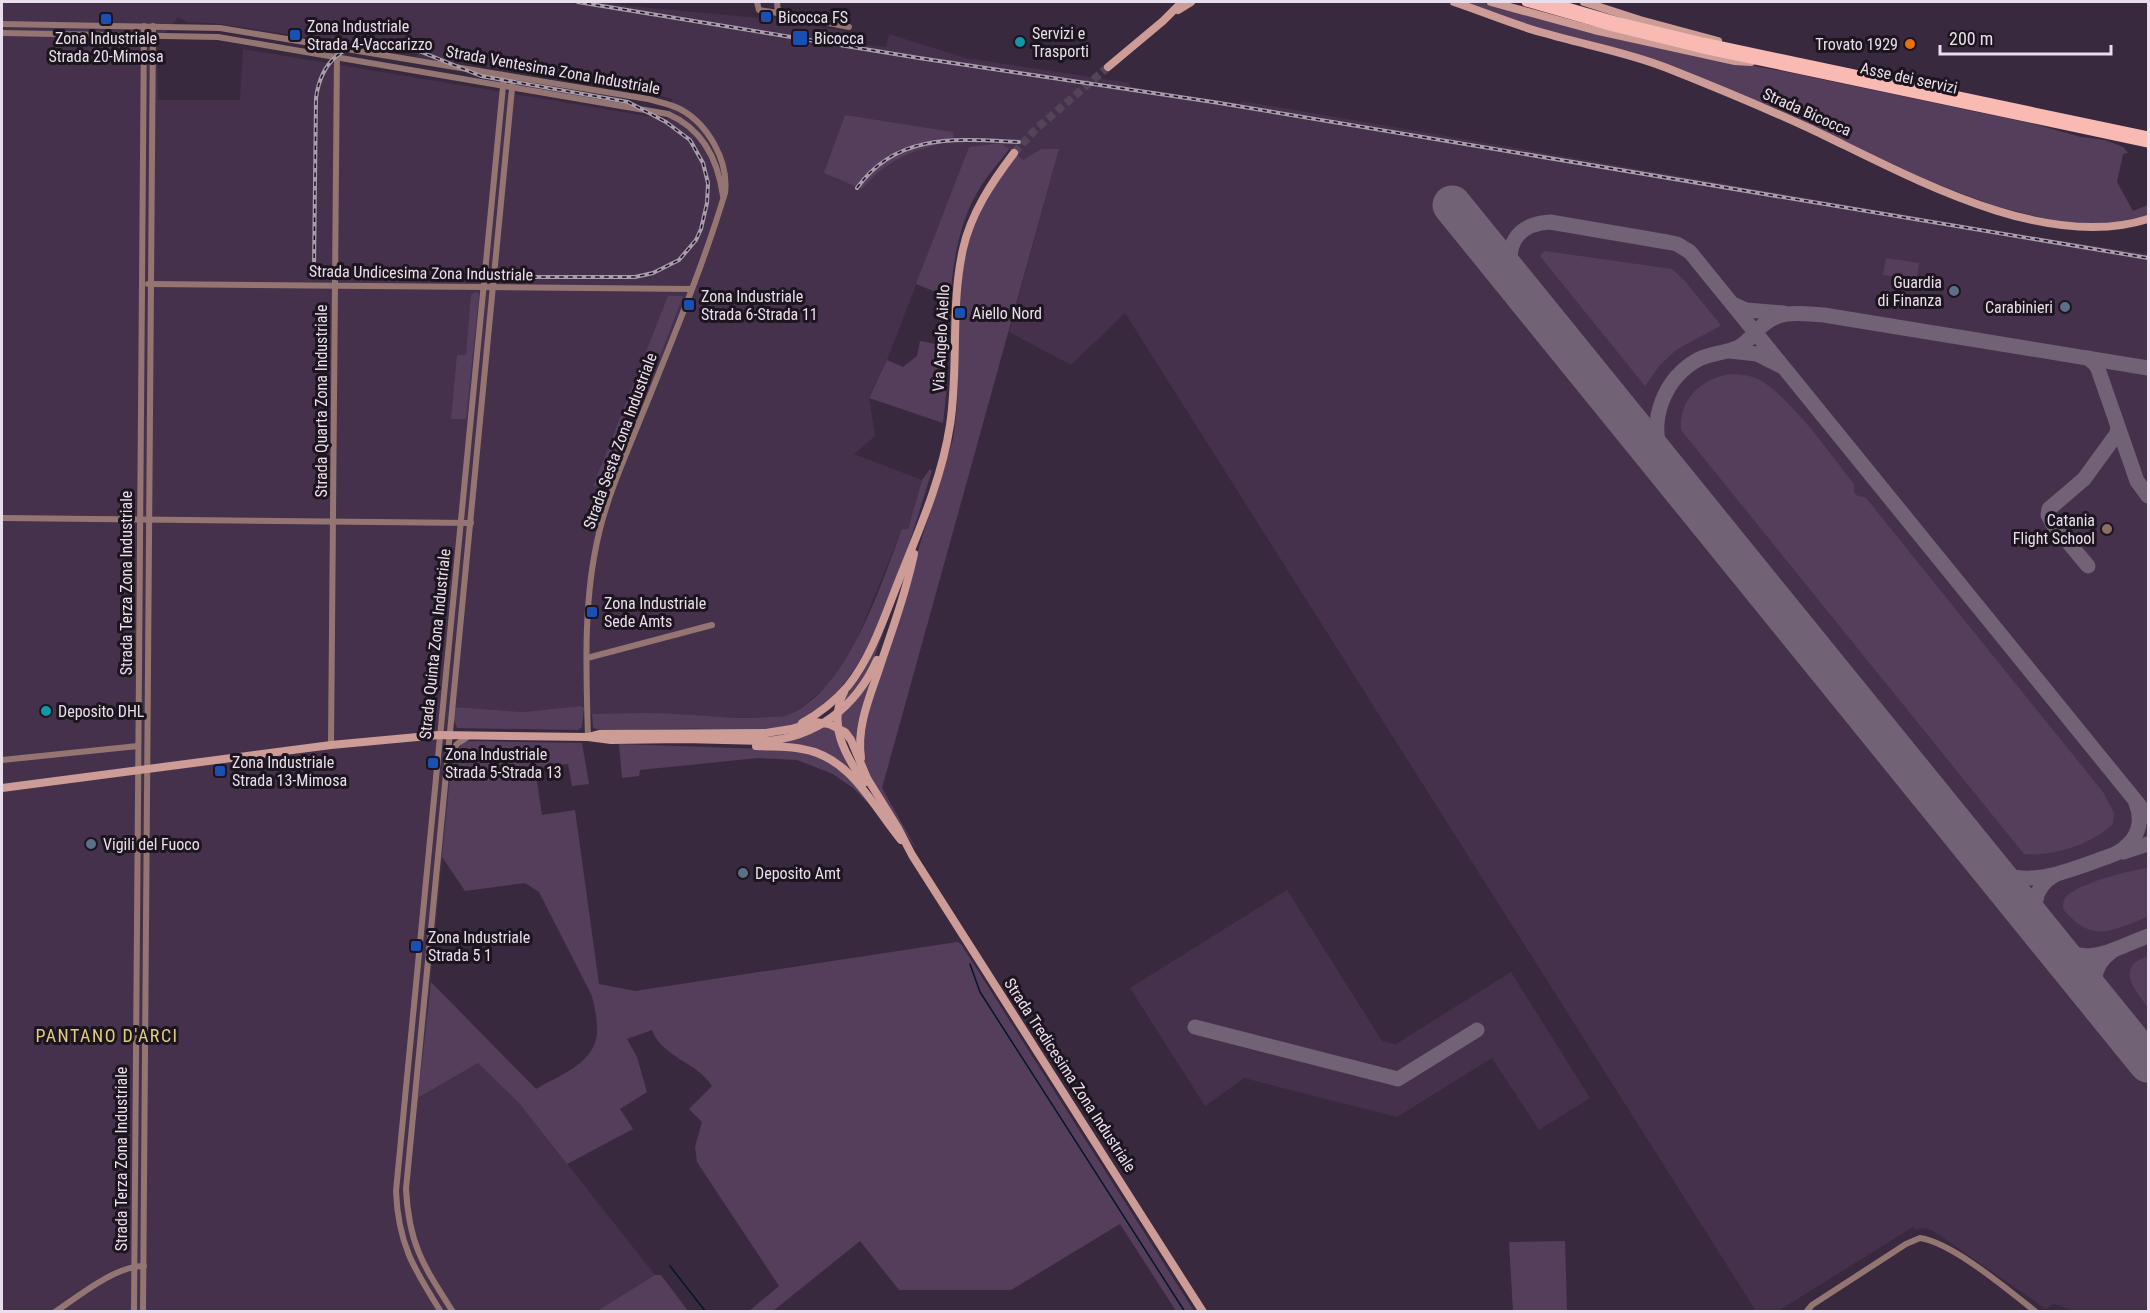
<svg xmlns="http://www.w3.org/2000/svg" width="2150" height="1313" viewBox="0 0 2150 1313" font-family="'Roboto Condensed',sans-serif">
<rect width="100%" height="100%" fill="#39293e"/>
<g fill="#45314b" fill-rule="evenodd">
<path d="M 2,2 L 606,2 L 628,6 L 759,18 L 760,16 L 847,32 L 846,43 L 886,47 L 889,34 L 965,58 L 1130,83 L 1130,87 L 1240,104 L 1242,101 L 1265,105 L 2023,235 L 2148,254 L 2148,1311 L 2075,1311 L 2054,1304 L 2046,1309 L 1932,1230 L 1923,1228 L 1915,1230 L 1913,1227 L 1778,1311 L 1756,1311 L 1125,313 L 1071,365 L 1009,332 L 1059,149 L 1041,149 L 1023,160 L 1001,143 L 969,148 L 887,360 L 869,397 L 875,436 L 854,454 L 922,480 L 908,529 L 902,529 L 855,644 L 829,684 L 806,704 L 788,716 L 762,718 L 717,717 L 673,714 L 592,714 L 580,706 L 523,712 L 454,707 L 452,755 L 419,1098 L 478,1063 L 484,1067 L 519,1103 L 655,1275 L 597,1311 L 2,1312 ZM 178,17 L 187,22 L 213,23 L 417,54 L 417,57 L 436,60 L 440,59 L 638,92 L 653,90 L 654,94 L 672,99 L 666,122 L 653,117 L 243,49 L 240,100 L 158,100 L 157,43 ZM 846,115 L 954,141 L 927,147 L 898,158 L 875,173 L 862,189 Z"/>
<path d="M 1287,890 L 1382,1041 L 1396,1044 L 1511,972 L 1590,1098 L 1539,1130 L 1492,1058 L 1397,1117 L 1244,1078 L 1205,1106 L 1130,988 Z"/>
</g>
<g fill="#553e5c">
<path d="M 1464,2 L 1481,2 L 1534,17 L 1714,59 L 1787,72 L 2034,124 L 2081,137 L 2105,140 L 2123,147 L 2128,153 L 2123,154 L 2117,182 L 2133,211 L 2148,205 L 2148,216 L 2108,225 L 2055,221 L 1995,206 L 1913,175 L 1673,66 L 1539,28 Z"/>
<path d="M 845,115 L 953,132 L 954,141 C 915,149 888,158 862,189 L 824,173 Z"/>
<path d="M 1001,143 L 1009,149 C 1000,162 989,173 981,186 C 952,232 951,286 948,338 L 938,342 L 941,294 L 916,284 L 969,147 Z"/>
<path d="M 1041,149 L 1059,149 L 882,788 L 917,850 C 901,826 867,783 863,756 C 861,744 864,731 865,719 L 953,439 C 965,369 949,293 974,226 C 984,200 1001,177 1016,154 L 1023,160 Z"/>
<path d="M 1545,251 L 1672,269 L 1684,280 L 1720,324 L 1720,326 L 1676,350 L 1660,365 L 1645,386 L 1540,256 Z"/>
<path d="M 1886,258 L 1919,263 L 1917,280 L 1883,275 Z"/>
<path d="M 475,292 L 478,293 L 479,296 L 466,419 L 451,419 L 457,355 L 466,355 L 471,295 Z"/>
<path d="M 668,296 L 683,296 L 610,487 L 593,486 Z"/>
<path d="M 920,341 L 946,346 L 947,385 L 943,423 L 869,398 L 887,360 L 903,367 L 917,356 Z"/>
<path d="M 1733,374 C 1743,374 1752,376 1760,380 C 1791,398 1831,455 1854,484 L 1854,492 L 1856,495 L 1866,498 L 2103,792 L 2114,813 L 2113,824 C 2092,844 2053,857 2024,854 L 1681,430 C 1678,399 1704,376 1733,374 Z"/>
<path d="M 930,469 L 932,471 C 907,546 869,711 780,729 C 757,733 730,729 706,729 C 673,728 639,730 606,731 L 593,728 L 592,714 C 620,714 647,712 675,714 C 707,715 738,720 770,717 C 776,717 783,717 788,715 C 848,691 881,584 902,529 L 908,529 L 922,480 Z"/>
<path d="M 891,610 L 874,658 L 879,663 L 858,751 L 840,727 L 843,699 Z"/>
<path d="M 580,706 L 584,708 L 582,727 L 578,730 L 457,728 L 454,721 L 454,707 L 523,712 Z"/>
<path d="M 828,725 L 837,730 L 859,779 L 838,761 L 771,744 C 792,740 810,736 828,725 Z"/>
<path d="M 465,741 L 582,743 L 589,784 L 572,786 L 568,764 L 535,769 L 542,815 L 575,810 L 599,984 L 635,991 L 957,942 L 961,944 L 1194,1311 L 1176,1311 L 1120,1224 L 1011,1290 L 899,1290 L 860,1241 L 773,1311 L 749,1311 L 779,1286 L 697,1162 L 695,1147 L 702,1122 L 689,1109 L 712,1086 C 696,1061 663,1058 652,1030 L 627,1039 L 637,1057 L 647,1092 L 620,1109 L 633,1129 L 567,1164 L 519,1103 L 478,1063 L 418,1098 L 431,982 L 536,1089 C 556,1077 587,1066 595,1043 C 600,1029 595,1009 592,996 L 539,892 L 525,883 L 465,891 L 442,857 L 452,755 Z"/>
<path d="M 619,744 L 795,750 L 830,761 L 856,784 L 872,807 L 853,788 L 833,774 L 797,760 L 758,758 L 640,770 L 639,776 L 622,778 Z"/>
<path d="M 2148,868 L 2148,917 C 2111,930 2093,945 2063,909 C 2063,903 2063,900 2067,896 C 2079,883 2131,870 2148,868 Z"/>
<path d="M 2148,956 L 2148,1007 C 2134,989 2115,967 2148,956 Z"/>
<path d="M 1565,1241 L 1567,1311 L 1513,1311 L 1509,1242 Z"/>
<path d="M 655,1275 L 661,1275 L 688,1311 L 597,1311 Z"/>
</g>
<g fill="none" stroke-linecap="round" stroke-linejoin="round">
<g stroke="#00172a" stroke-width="1.5">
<path d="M 970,964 L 980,992 L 1185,1312"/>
<path d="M 670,1266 L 706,1312"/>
</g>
<g stroke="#716276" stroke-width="15">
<path d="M 1513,279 C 1504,247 1515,224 1550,222 L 1667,242 L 1677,244 L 1690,252 L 2148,816"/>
<path d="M 1735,305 L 1746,310 L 1784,313"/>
<path d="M 1730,351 L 1757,354 L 1781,366"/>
<path d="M 2088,358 L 2095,364 L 2098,369 L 2137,481 L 2148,496"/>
<path d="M 1680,486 C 1674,477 1667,468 1663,458 C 1647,421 1664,378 1699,359 C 1712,353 1726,353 1739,347 C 1749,341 1754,333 1763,325 C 1780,309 1803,314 1824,315 L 2148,368"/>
<path d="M 2088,566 L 2052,523 L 2048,515 L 2049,509 L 2084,479 L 2116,435 L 2118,429"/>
<path d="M 2123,852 L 2148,844"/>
<path d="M 1983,859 C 1993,866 2002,874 2015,877 C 2044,883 2087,864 2115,854 C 2135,843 2145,826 2136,803"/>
<path d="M 2043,934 C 2031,913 2031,888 2055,875"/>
<path d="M 2048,939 C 2082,971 2111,950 2148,936"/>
<path d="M 2111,952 C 2083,973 2097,997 2112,1019"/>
<path d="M 1195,1027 L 1398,1079 L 1477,1030"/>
</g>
<path stroke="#716276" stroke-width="39" d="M 1452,205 L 2148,1063"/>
<path stroke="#534458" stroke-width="8" stroke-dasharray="8 4" stroke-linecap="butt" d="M 1014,153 L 1036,129 L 1108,67"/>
<g stroke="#947572" stroke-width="6">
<path d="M 757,2 L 759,10 L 778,13 L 777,2"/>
<path d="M 778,13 L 849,27"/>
<path d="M 2,24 L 220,28 L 648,99 C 659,102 670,104 680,109 C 708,124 729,161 725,193 C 703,266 673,338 644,410 C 628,450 609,491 599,533 C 583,599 586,670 588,737"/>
<path d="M 2,33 L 218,37 L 668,114 C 703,129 718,160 723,196"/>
<path d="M 148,284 L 691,289"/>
<path d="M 2,518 L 471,523"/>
<path d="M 587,658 L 712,625"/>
<path d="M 331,745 L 337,53"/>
<path d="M 449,756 L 457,744 L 469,736"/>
<path d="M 2,760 L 138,746"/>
<path d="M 1807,1311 L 1812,1305 L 1906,1244 L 1920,1238 C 1953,1243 2008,1290 2036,1312"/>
<path d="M 55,1312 C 79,1296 115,1266 144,1266"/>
<path d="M 134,1312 L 144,26"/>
<path d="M 143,1312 L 153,26"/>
<path d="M 441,1312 C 414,1269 398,1244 396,1191 L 504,76"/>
<path d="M 453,1312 C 423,1265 409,1245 406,1189 L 513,78"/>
</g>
<g stroke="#cd9c96" stroke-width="8">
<path d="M 1454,2 C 1484,12 1514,25 1544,33 C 1585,45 1627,52 1667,68 C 1715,87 1763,107 1809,128 C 1904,173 2042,253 2148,219"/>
<path d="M 1491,2 L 1594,30 L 1735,61 L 1751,62"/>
<path d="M 1584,2 L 1640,20 L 1718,41"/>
<path d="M 1178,10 L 1191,2"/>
<path d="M 1108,67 L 1163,21 L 1182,2"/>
<path d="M 844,692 C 827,725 846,756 864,783"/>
<path d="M 802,723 C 818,714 836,700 848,686 C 872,656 885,615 899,580 C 919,530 942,478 950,425 C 959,367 950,307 963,249 C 971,213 992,182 1014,153"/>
<path d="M 588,737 L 599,734 L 766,733 L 791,729 L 815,722 L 829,724 L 845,732 L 851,740 L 867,778 L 898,828 L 912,855 L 1203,1312"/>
<path d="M 756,746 C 771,747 787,746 802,749 C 851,757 872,805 901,840"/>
<path d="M 861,758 C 856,724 872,692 882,660 C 894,625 906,591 914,554"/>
<path d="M 2,788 L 331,745 L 439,735 L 588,737 L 611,740 L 684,739 L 764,741"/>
</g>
<g stroke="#f9bab3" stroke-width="9">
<path d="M 1526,2 L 1613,27 L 1703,49 L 2148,143"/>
<path d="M 1550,2 L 1616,21 L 1703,42 L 2148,136"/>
</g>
<g stroke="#a99cad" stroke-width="4">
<g id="rail">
<path d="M 578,2 L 919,58 L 1213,102 L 2148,258"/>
<path d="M 419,51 L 481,76 L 628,102 L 666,122 L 690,140 L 703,163 L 708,183 L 707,203 L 701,229 L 696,240 L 679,260 L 653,273 L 635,277 L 504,277"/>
<path d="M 857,188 C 897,132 958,139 1019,142"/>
<path d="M 314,267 L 316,98 C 321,61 343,43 380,42"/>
</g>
</g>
<use href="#rail" stroke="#1c151e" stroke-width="1.5" stroke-dasharray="4.5" stroke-linecap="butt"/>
<path stroke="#cd9c96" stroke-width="8" d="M 764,741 C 816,738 856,707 877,660"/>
</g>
<g fill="#1a4fb4" stroke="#1c151e" stroke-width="2">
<rect x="760" y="11" width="12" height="12" rx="3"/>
<rect x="100" y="13" width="12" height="12" rx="3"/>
<rect x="289" y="29" width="12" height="12" rx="3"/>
<rect x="792" y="30" width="16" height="16" rx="3"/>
<rect x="683" y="299" width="12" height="12" rx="3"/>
<rect x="954" y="307" width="12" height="12" rx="3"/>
<rect x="586" y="606" width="12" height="12" rx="3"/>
<rect x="427" y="757" width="12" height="12" rx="3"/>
<rect x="214" y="765" width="12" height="12" rx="3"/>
<rect x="410" y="940" width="12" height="12" rx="3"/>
</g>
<g fill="#0f9aa8" stroke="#1c151e" stroke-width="2">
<circle cx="1020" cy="42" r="6"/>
<circle cx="46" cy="711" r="6"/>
</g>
<circle fill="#e8710a" stroke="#1c151e" stroke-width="2" cx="1910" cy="44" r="6"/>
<g fill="#5c6f8a" stroke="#1c151e" stroke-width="2">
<circle cx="1954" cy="291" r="6"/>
<circle cx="2065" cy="307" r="6"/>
<circle cx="91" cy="844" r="6"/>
<circle cx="743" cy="873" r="6"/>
</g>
<circle fill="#8d6e63" stroke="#1c151e" stroke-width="2" cx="2107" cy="529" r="6"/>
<g text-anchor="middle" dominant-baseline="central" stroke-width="6" stroke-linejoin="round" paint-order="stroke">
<g font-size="16" fill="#e9deec" stroke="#1c151e" text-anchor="start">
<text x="778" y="17">Bicocca FS</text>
<text x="307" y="26">Zona Industriale<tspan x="307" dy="18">Strada 4-Vaccarizzo</tspan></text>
<text x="1032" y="33">Servizi e<tspan x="1032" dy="18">Trasporti</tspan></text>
<text x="106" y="38" text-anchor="middle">Zona Industriale<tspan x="106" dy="18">Strada 20-Mimosa</tspan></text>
<text x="814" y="38">Bicocca</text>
<text x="1898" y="44" text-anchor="end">Trovato 1929</text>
<text x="1942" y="282" text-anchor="end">Guardia<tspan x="1942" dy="18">di Finanza</tspan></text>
<text x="701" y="296">Zona Industriale<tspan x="701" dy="18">Strada 6-Strada 11</tspan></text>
<text x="2053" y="307" text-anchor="end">Carabinieri</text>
<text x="972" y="313">Aiello Nord</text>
<text x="2095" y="520" text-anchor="end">Catania<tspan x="2095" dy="18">Flight School</tspan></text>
<text x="604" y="603">Zona Industriale<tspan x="604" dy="18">Sede Amts</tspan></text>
<text x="58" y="711">Deposito DHL</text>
<text x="445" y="754">Zona Industriale<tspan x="445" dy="18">Strada 5-Strada 13</tspan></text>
<text x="232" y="762">Zona Industriale<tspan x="232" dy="18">Strada 13-Mimosa</tspan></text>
<text x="103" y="844">Vigili del Fuoco</text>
<text x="755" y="873">Deposito Amt</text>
<text x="428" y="937">Zona Industriale<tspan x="428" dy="18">Strada 5 1</tspan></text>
</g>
<g font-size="16" fill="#e9deec" stroke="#1c151e">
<text transform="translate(553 70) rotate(10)">Strada Ventesima Zona Industriale</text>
<text transform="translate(1909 78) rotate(12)">Asse dei servizi</text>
<text transform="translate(1807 112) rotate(24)">Strada Bicocca</text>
<text transform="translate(421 273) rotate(1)">Strada Undicesima Zona Industriale</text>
<text transform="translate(941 338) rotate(-87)">Via Angelo Aiello</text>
<text transform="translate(321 401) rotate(-90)">Strada Quarta Zona Industriale</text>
<text transform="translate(620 441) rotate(-70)">Strada Sesta Zona Industriale</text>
<text transform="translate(126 583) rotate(-90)">Strada Terza Zona Industriale</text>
<text transform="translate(435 644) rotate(-84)">Strada Quinta Zona Industriale</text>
<text transform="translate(1070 1075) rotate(57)">Strada Tredicesima Zona Industriale</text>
<text transform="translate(121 1159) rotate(-90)">Strada Terza Zona Industriale</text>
</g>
<g font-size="18" letter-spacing="1.5" fill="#e0cd7f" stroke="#1c151e">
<text x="107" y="1035">PANTANO D'ARCI</text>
</g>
</g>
<rect width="2150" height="1313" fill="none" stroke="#e9deec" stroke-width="6"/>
<path d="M1940 45v9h171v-9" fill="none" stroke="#e9deec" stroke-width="3"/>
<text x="1949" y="45" font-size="18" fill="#e9deec" stroke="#1c151e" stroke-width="4.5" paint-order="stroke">200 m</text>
</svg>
